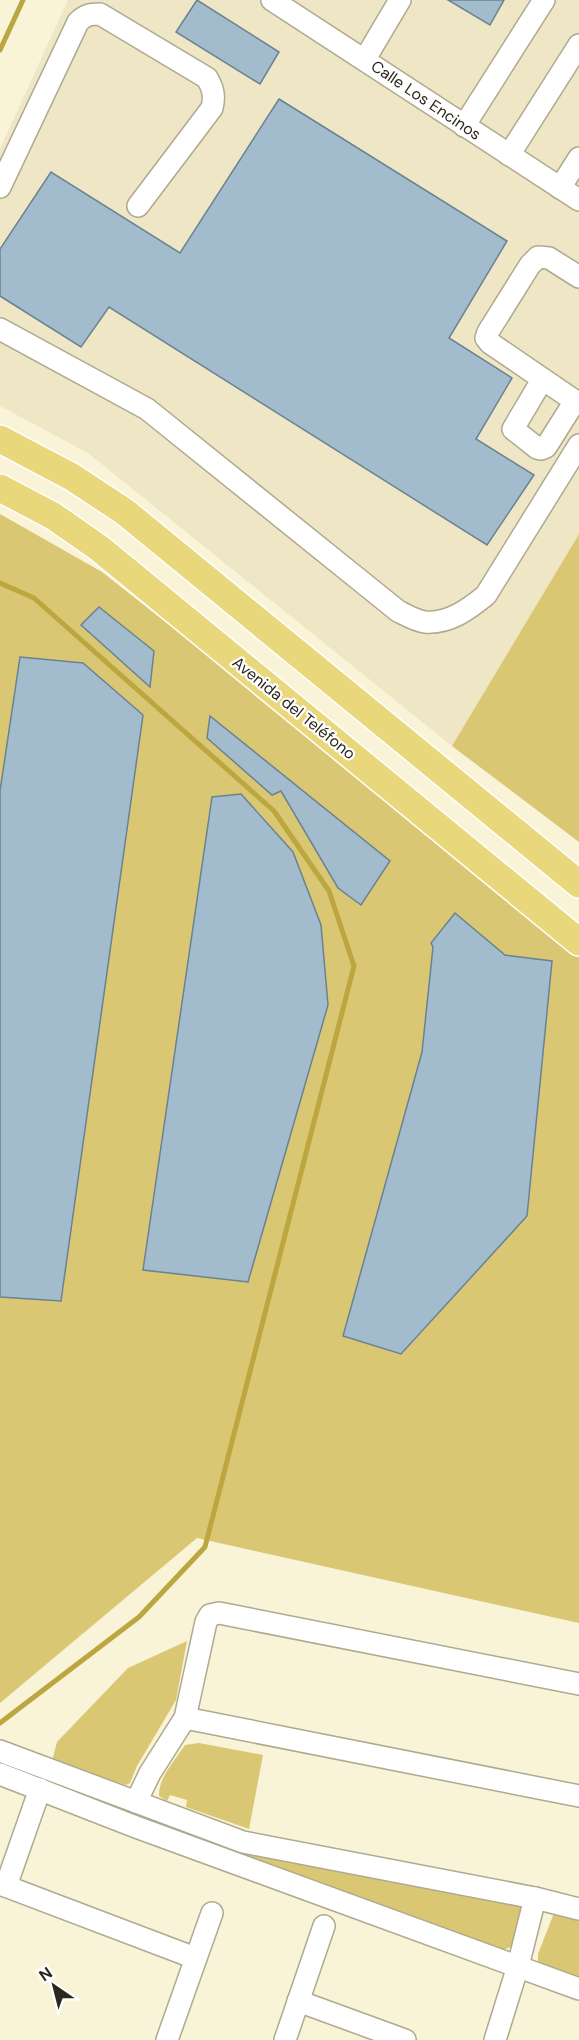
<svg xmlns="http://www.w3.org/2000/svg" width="579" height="2040" viewBox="0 0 579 2040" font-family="'DM Sans',sans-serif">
<rect width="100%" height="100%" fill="#f9f3d7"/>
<path fill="#eee6c4" d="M 68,0 L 579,0 L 579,534 L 452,746 L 88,453 L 0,406 L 0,149 Z"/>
<g fill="#dac773">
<path d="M 0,514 L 102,572 L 438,836 L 579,954 L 579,1623 L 197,1538 L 0,1703 Z"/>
<path d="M 579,534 L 579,842 L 452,746 Z"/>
<path d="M 187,1641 L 176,1700 L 137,1766 L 130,1783 L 126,1785 L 52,1761 L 57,1742 L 128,1668 Z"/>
<path d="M 199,1743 L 263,1755 L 249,1829 L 186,1807 L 187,1800 L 170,1795 L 167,1801 L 159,1796 C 158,1778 176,1759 185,1745 Z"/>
<path d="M 149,1814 L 522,1906 L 513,1946 L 501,1951 L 146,1825 Z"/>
<path d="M 554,1913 L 579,1914 L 579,1982 L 538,1963 L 538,1954 Z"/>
</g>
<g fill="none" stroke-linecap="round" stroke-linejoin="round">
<g stroke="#bca640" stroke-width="5">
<path d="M 0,50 L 23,0"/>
<path d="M 0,583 L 34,598 L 274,811 L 329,891 L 354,966 L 205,1547 L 139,1617 L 0,1723"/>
</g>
</g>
<g fill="#a3bccd" stroke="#6a8291" stroke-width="1.5">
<path d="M 197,0 L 279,52 L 260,84 L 176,32 Z"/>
<path d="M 448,0 L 504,0 L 490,25 Z"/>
<path d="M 279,99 L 507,241 L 449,338 L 512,378 L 476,439 L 534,475 L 487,545 L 109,307 L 81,347 L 0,296 L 0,249 L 51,172 L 180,253 Z"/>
<path d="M 99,607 L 154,651 L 150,687 L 81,625 Z"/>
<path d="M 20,657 L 83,663 L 143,715 L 61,1301 L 0,1297 L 0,791 Z"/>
<path d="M 210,716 L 390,861 L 361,905 L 338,888 L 281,791 L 272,795 L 207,738 Z"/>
<path d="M 241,794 L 293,852 L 321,925 L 328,1005 L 248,1282 L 143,1270 L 212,797 Z"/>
<path d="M 455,913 L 505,955 L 552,961 L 527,1216 L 401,1354 L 343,1336 L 422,1052 L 433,947 L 431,943 Z"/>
</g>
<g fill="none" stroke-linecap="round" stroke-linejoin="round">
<g stroke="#afa98f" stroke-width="24">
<g id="minor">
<path d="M 272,0 L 579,200"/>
<path d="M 365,59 L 400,0"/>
<path d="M 464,126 L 544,0"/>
<path d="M 509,155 L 579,45"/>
<path d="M 0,187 L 78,22 C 85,15 90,14 100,14 L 207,78 C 213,88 215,96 212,108 L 138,206"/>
<path d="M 560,188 L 579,158"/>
<path d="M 0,329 L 147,409 L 398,611 C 406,615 416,621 425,622 C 449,624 469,609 486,595 L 579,445"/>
<path d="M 542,380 L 513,429 L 537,448 L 541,449 L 546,447 L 575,401 L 490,343 L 486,338 L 488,332 L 530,265 L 538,257 L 549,258 L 579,277"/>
<path d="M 185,1718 L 579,1796"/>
<path d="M 0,1751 L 243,1842 L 535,1898 L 579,1909"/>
<path d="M 0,1774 L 136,1827 L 579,1989"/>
<path d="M 136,1802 L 150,1773 L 185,1718 L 206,1622 L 210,1615 L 219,1613 L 579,1684"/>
<path d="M 0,1884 L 195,1958"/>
<path d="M 6,1886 L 40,1789"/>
<path d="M 298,2001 L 405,2040"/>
<path d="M 167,2040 L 212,1913"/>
<path d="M 285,2040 L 324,1926"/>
<path d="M 495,2040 L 518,1966 L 535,1898"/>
</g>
</g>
<g stroke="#fff" stroke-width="30">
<g id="major">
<path d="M 0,439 L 72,477 L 125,512 L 579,884"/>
<path d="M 0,488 L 53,516 L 99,548 L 579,942"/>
</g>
</g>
<use href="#minor" stroke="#fff" stroke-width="21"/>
<use href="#major" stroke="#e9d77c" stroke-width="27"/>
</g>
<g text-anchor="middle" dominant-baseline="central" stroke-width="4.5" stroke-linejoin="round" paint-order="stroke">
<g font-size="16" fill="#2a271d" stroke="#fff">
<text transform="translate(426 100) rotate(34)">Calle Los Encinos</text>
<text transform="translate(294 708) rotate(39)">Avenida del Teléfono</text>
</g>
</g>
<g transform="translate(54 1986) rotate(325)" stroke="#ffffff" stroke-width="4.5" paint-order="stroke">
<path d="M0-4.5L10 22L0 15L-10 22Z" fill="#2a271d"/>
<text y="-9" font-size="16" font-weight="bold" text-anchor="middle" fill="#2a271d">N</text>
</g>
</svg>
